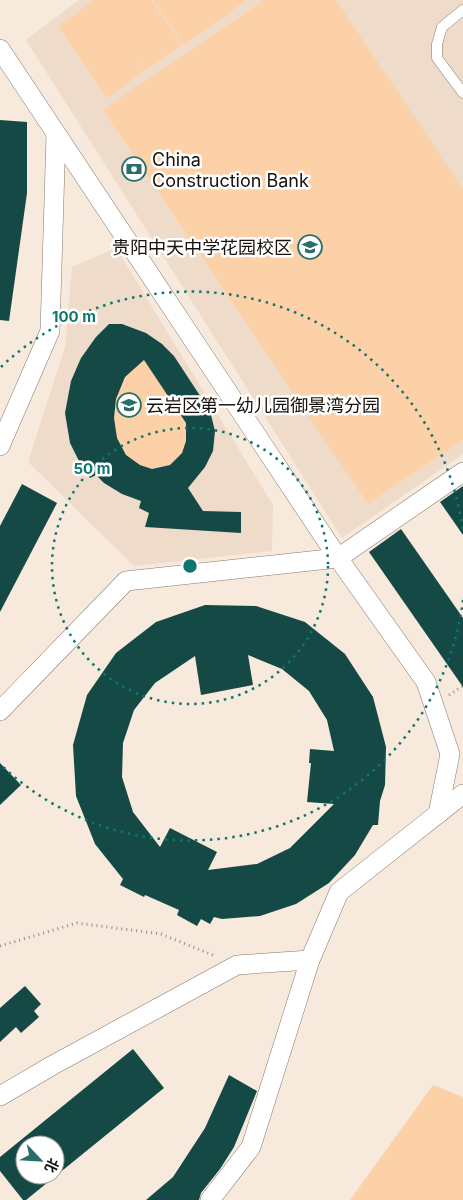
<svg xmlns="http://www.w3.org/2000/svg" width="463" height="1200" viewBox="0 0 463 1200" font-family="Inter,'Noto Sans SC',sans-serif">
<rect width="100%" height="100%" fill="#f7e9dc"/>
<g fill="#efdbc9">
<path d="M 79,0 L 463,0 L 463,454 L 342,538 L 26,40 Z"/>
<path d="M 116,248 L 273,505 L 272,551 L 134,566 L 28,462 L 65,347 L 72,267 Z"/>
</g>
<g fill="#fdd1a8">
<path d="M 95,0 L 151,0 L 182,45 L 145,71 L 135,57 L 144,71 L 107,98 L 58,26 Z"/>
<path d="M 153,0 L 247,0 L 184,45 Z"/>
<path d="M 264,0 L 336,0 L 463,190 L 463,440 L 368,504 L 103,110 Z"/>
<path d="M 144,360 L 186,423 L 186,441 L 182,453 L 170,465 L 152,469 L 140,465 L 126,455 L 117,438 L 114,418 L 116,399 L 125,377 Z"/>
<path d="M 433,1085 L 463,1097 L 463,1200 L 350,1200 Z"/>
</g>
<g fill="#144945" fill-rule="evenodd">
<path d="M 0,120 L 27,122 L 27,193 L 9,321 L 0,320 Z"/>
<path d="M 109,324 L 122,324 L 146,333 L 162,344 L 174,356 L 210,411 L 215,431 L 213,451 L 205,467 L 188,488 L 203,511 L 241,512 L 241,533 L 145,527 L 149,513 L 139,508 L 141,501 L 122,494 L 104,483 L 96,475 L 90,478 L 78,459 L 70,443 L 65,413 L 71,381 L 81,358 L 96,337 ZM 144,360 L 186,423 L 186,441 L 182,453 L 170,465 L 152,469 L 140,465 L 126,455 L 117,438 L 114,418 L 116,399 L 125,377 Z"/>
<path d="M 22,484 L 57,503 L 0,612 L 0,526 Z"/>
<path d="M 463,486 L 463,535 L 440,502 Z"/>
<path d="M 401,529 L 463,618 L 463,687 L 369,552 Z"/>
<path d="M 205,605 L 256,606 L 305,622 L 345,654 L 373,697 L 386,747 L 385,785 L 380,801 L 378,825 L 373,825 L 355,855 L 329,883 L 296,904 L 260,916 L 222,919 L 214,917 L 210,924 L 201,919 L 197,926 L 177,915 L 179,910 L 145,895 L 144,897 L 120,885 L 123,879 L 95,844 L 76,796 L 73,745 L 87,695 L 116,653 L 156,622 ZM 248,655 L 282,669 L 309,691 L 327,720 L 334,751 L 310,749 L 309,763 L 311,763 L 307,802 L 334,804 L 290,848 L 257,864 L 208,870 L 217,852 L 170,828 L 160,847 L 133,812 L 122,777 L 123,743 L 134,710 L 155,683 L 195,656 L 201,695 L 253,685 Z"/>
<path d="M 0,763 L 21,785 L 0,805 Z"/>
<path d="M 25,986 L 41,1004 L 34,1011 L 39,1017 L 21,1033 L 16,1027 L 0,1042 L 0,1008 Z"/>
<path d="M 133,1049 L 164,1088 L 26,1200 L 23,1200 L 0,1171 L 0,1157 ZM 25,1145 L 55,1145 L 55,1175 L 25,1175 Z"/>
<path d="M 229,1075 L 257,1091 L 234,1147 L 220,1169 L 201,1193 L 199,1200 L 146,1200 L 173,1177 L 205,1128 Z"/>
</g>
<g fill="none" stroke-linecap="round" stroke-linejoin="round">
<g stroke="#867a6e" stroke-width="11">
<path id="lane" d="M 463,10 L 442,27 L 437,44 L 437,58 L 463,93"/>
</g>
<g stroke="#867a6e" stroke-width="20">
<g id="street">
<path d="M 0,49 L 338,558 L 426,682 L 450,754 L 438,814"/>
<path d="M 0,446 L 50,331 L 56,134"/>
<path d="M 0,711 L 126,581 L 338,558 L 463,472"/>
<path d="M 0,1096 L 53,1065 L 237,965 L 310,960"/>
<path d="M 210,1200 L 251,1147 L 310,960 L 339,892 L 463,794"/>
</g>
</g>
<g stroke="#978d84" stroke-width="3" stroke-dasharray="1 4" stroke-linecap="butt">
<path d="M 449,695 L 463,686"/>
<path d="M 0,946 L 77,923 L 161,934 L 215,956"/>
</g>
<use href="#lane" stroke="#fff" stroke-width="10"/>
<use href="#street" stroke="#fff" stroke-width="19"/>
</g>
<g fill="none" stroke="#0f766e" stroke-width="2.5" stroke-dasharray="2.5 5">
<circle cx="190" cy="566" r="138"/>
<path d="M463 600A275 275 0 0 1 1 765M1 367A275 275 0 0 1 463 532"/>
</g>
<defs>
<g id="bank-ring" transform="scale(1.25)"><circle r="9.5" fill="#fff" stroke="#266f6a" stroke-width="1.5"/><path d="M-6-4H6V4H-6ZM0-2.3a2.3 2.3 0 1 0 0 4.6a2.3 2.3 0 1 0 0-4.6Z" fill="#266f6a"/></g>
<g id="school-ring" transform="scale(1.25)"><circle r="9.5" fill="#fff" stroke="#266f6a" stroke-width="1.5"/><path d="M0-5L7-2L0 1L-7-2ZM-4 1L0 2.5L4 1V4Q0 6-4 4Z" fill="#266f6a"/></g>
</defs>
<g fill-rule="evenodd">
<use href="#bank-ring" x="134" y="169"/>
<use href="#school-ring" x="310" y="247"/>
<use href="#school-ring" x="129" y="405"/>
</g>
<g text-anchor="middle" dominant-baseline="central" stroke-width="5" stroke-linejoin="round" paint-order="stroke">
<g font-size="18" fill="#17120e" stroke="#fff" text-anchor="start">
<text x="152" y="159">China<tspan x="152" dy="21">Construction Bank</tspan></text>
<text x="292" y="247" text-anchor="end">贵阳中天中学花园校区</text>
<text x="146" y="405">云岩区第一幼儿园御景湾分园</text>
</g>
</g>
<circle cx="190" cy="566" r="8" fill="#0f766e" stroke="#fff" stroke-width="2.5"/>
<g font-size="15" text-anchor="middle" font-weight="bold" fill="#0f766e" stroke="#fff" stroke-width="5" stroke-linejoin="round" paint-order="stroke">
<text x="74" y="322">100 m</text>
<text x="92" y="474">50 m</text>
</g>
<g transform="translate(40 1160) rotate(115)"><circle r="24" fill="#ffffff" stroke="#a2a09f"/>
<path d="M0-4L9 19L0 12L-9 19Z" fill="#266f6a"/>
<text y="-8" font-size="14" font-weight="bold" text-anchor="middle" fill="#17120e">北</text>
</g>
</svg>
